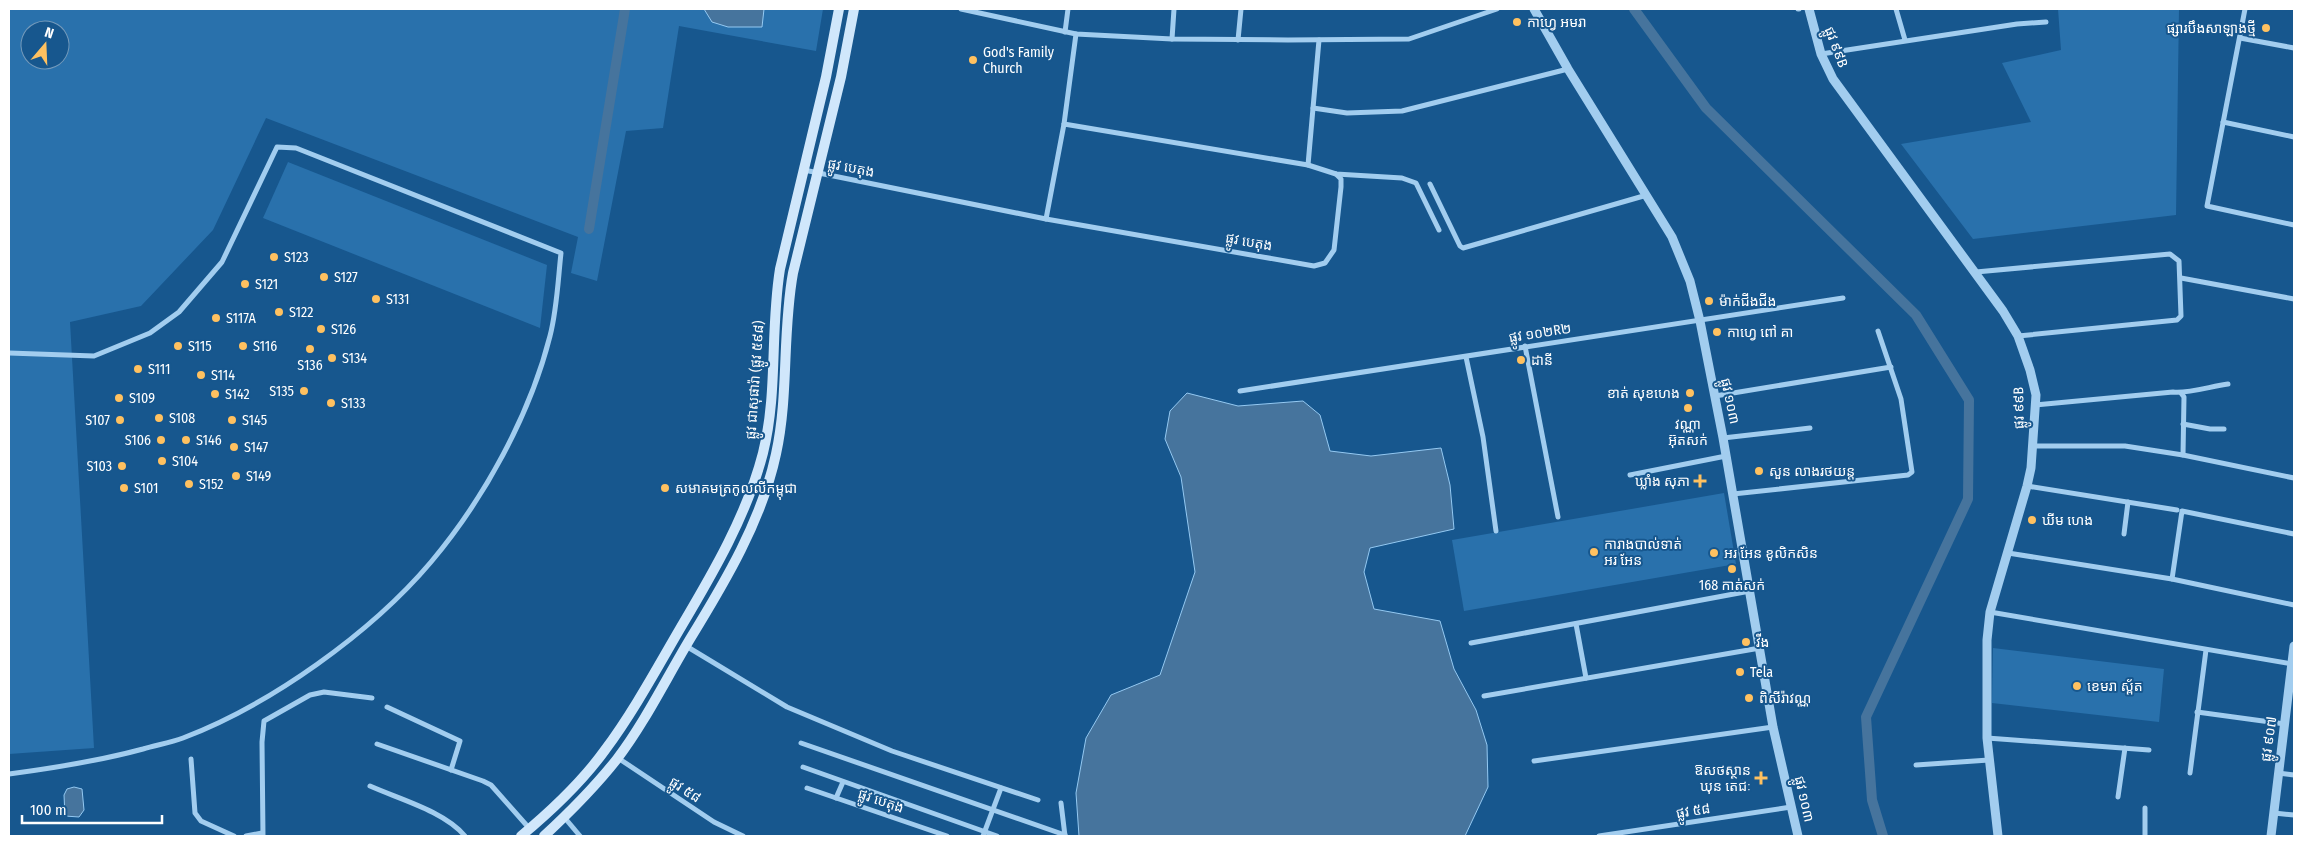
<svg xmlns="http://www.w3.org/2000/svg" width="2303" height="845" viewBox="0 0 2303 845" font-family="'Fira Sans Condensed','Noto Sans Khmer',sans-serif">
<rect width="100%" height="100%" fill="#17578e"/>
<g fill="#2971ac" fill-rule="evenodd">
<path d="M 9,9 L 823,9 L 816,51 L 679,26 L 663,128 L 626,131 L 597,281 L 571,273 L 578,237 L 266,118 L 213,230 L 141,306 L 70,322 L 94,748 L 9,754 ZM 30,30 L 60,30 L 60,60 L 30,60 Z"/>
<path d="M 2058,9 L 2179,9 L 2176,215 L 1973,239 L 1901,144 L 2031,122 L 2002,63 L 2061,50 Z"/>
<path d="M 288,162 L 547,265 L 540,328 L 263,218 Z"/>
<path d="M 1724,493 L 1736,564 L 1464,611 L 1452,540 Z"/>
<path d="M 1993,648 L 2164,669 L 2159,722 L 1992,703 Z"/>
</g>
<g fill="#46749d" stroke="#94c9f2">
<path d="M 704,9 L 764,9 L 762,27 L 728,27 L 712,22 Z"/>
<path d="M 1187,393 L 1238,406 L 1303,401 L 1320,415 L 1330,451 L 1371,456 L 1441,448 L 1450,485 L 1454,529 L 1370,548 L 1364,572 L 1374,609 L 1440,621 L 1454,669 L 1476,710 L 1487,745 L 1488,787 L 1465,836 L 1079,836 L 1076,793 L 1086,738 L 1111,695 L 1160,675 L 1195,572 L 1181,477 L 1165,439 L 1170,411 Z"/>
<path d="M 74,787 L 82,789 L 84,810 L 79,817 L 65,816 L 64,795 L 67,789 Z"/>
</g>
<g fill="none" stroke-linecap="round" stroke-linejoin="round">
<g stroke="#46749d" stroke-width="10">
<path d="M 1634,9 L 1706,108 L 1916,315 L 1969,400 L 1968,499 L 1866,717 L 1872,800 L 1883,836"/>
<path d="M 589,229 L 625,9"/>
</g>
<g stroke="#a2cdef" stroke-width="5">
<path d="M 961,9 L 1076,34 L 1172,39 L 1288,40 L 1409,39 L 1497,9"/>
<path d="M 1798,9 L 1799,9"/>
<path d="M 1896,9 L 1905,40"/>
<path d="M 2245,9 L 2207,206 L 2294,225"/>
<path d="M 1065,32 L 1068,9"/>
<path d="M 2240,38 L 2294,48"/>
<path d="M 1172,39 L 1174,9"/>
<path d="M 1238,40 L 1241,9"/>
<path d="M 1821,54 L 2017,24 L 2046,22"/>
<path d="M 1313,108 L 1347,113 L 1402,111 L 1568,69"/>
<path d="M 2223,122 L 2294,137"/>
<path d="M 1064,124 L 1308,165 L 1336,174 L 1402,178 L 1416,183 L 1439,230"/>
<path d="M 1308,165 L 1319,40"/>
<path d="M 804,170 L 1046,219 L 1314,266 L 1325,263 L 1334,250 L 1341,187 L 1341,179 L 1336,174"/>
<path d="M 1430,184 L 1460,246 L 1463,248 L 1647,195"/>
<path d="M 1046,219 L 1064,124 L 1076,34"/>
<path d="M 1976,272 L 2170,254 L 2179,261 L 2181,316 L 2177,320 L 2018,336"/>
<path d="M 2181,278 L 2294,299"/>
<path d="M 1525,346 L 1558,517"/>
<path d="M 9,353 L 94,356 L 150,333 L 179,312 L 222,262 L 277,147 L 296,148 L 561,253 C 558,280 557,309 550,336 C 530,415 484,499 431,562 C 371,633 270,705 183,738 C 170,743 156,745 143,749 C 99,761 54,768 9,774"/>
<path d="M 1466,357 L 1483,437 L 1496,531"/>
<path d="M 1240,391 L 1843,298"/>
<path d="M 2181,393 L 2184,397 L 2183,455"/>
<path d="M 1715,396 L 1891,367"/>
<path d="M 2035,405 L 2173,392 C 2187,394 2212,386 2228,384"/>
<path d="M 2183,424 L 2210,429 L 2224,429"/>
<path d="M 1723,438 L 1810,428"/>
<path d="M 2033,446 L 2125,446 L 2183,455 L 2294,478"/>
<path d="M 1630,475 L 1726,456"/>
<path d="M 2027,486 L 2177,510"/>
<path d="M 1733,494 L 1908,475 L 1912,472 L 1901,399 L 1878,331"/>
<path d="M 2124,534 L 2128,502"/>
<path d="M 2008,553 L 2172,579 L 2294,605"/>
<path d="M 2172,579 L 2182,511 L 2294,534"/>
<path d="M 1990,612 L 2292,664"/>
<path d="M 1576,624 L 1586,678"/>
<path d="M 1471,643 L 1750,591"/>
<path d="M 686,646 L 787,707 L 892,751 L 1038,800"/>
<path d="M 1484,696 L 1760,648"/>
<path d="M 387,707 L 460,741 L 451,770"/>
<path d="M 2197,712 L 2285,724"/>
<path d="M 1987,738 L 2149,750"/>
<path d="M 801,743 L 1065,835"/>
<path d="M 377,744 L 483,781 L 491,785 L 529,828"/>
<path d="M 618,758 L 714,822 L 743,836"/>
<path d="M 191,759 L 195,813 L 201,821 L 234,836"/>
<path d="M 1534,761 L 1773,727"/>
<path d="M 1916,765 L 1989,760"/>
<path d="M 803,767 L 997,836"/>
<path d="M 2190,773 L 2206,650"/>
<path d="M 2278,773 L 2294,775"/>
<path d="M 370,786 C 399,799 444,811 465,836"/>
<path d="M 807,788 L 947,836"/>
<path d="M 2118,797 L 2125,748"/>
<path d="M 836,798 L 843,782"/>
<path d="M 1061,803 L 1065,836"/>
<path d="M 2145,808 L 2145,836"/>
<path d="M 2274,813 L 2294,815"/>
<path d="M 564,817 L 580,836"/>
<path d="M 246,836 L 262,833"/>
<path d="M 263,836 L 262,742 L 264,721 L 310,695 L 324,692 L 372,698"/>
<path d="M 983,836 L 1001,788"/>
<path d="M 1599,836 L 1791,807"/>
</g>
<g stroke="#a2cdef" stroke-width="9">
<path d="M 1534,9 L 1568,69 L 1672,237 L 1690,281 L 1700,321 L 1723,438 L 1773,727 L 1798,836"/>
<path d="M 1809,9 L 1821,54 L 1833,79 L 2003,311 L 2018,336 L 2030,370 L 2036,395 L 2031,468 L 2027,486 L 1990,612 L 1987,640 L 1987,738 L 1998,836"/>
<path d="M 2271,836 L 2294,646"/>
</g>
<g stroke="#d0e7fb" stroke-width="10">
<path d="M 521,836 C 551,811 582,782 605,750 C 634,711 657,668 681,627 C 713,573 747,515 763,453 C 778,393 770,330 780,269 L 826,77 L 839,9"/>
<path d="M 544,836 C 570,812 595,787 617,759 C 645,722 666,679 690,639 C 725,582 762,520 776,454 C 789,395 782,333 793,273 L 841,77 L 854,9"/>
</g>
</g>
<g fill="#ffc160" stroke="#17578e" stroke-width="2">
<circle cx="1517" cy="22" r="5"/>
<circle cx="2266" cy="28" r="5"/>
<circle cx="973" cy="60" r="5"/>
<circle cx="274" cy="257" r="5"/>
<circle cx="324" cy="277" r="5"/>
<circle cx="245" cy="284" r="5"/>
<circle cx="376" cy="299" r="5"/>
<circle cx="1709" cy="301" r="5"/>
<circle cx="279" cy="312" r="5"/>
<circle cx="216" cy="318" r="5"/>
<circle cx="321" cy="329" r="5"/>
<circle cx="1717" cy="332" r="5"/>
<circle cx="178" cy="346" r="5"/>
<circle cx="243" cy="346" r="5"/>
<circle cx="310" cy="349" r="5"/>
<circle cx="332" cy="358" r="5"/>
<circle cx="1521" cy="360" r="5"/>
<circle cx="138" cy="369" r="5"/>
<circle cx="201" cy="375" r="5"/>
<circle cx="304" cy="391" r="5"/>
<circle cx="1690" cy="393" r="5"/>
<circle cx="215" cy="394" r="5"/>
<circle cx="119" cy="398" r="5"/>
<circle cx="331" cy="403" r="5"/>
<circle cx="1688" cy="408" r="5"/>
<circle cx="159" cy="418" r="5"/>
<circle cx="120" cy="420" r="5"/>
<circle cx="232" cy="420" r="5"/>
<circle cx="161" cy="440" r="5"/>
<circle cx="186" cy="440" r="5"/>
<circle cx="234" cy="447" r="5"/>
<circle cx="162" cy="461" r="5"/>
<circle cx="122" cy="466" r="5"/>
<circle cx="1759" cy="471" r="5"/>
<circle cx="236" cy="476" r="5"/>
<path d="M1697.5 473.5h5v5h5v5h-5v5h-5v-5h-5v-5h5z"/>
<circle cx="189" cy="484" r="5"/>
<circle cx="124" cy="488" r="5"/>
<circle cx="665" cy="488" r="5"/>
<circle cx="2032" cy="520" r="5"/>
<circle cx="1594" cy="552" r="5"/>
<circle cx="1714" cy="553" r="5"/>
<circle cx="1732" cy="569" r="5"/>
<circle cx="1746" cy="642" r="5"/>
<circle cx="1740" cy="672" r="5"/>
<circle cx="2077" cy="686" r="5"/>
<circle cx="1749" cy="698" r="5"/>
<path d="M1758.5 770.5h5v5h5v5h-5v5h-5v-5h-5v-5h5z"/>
</g>
<g text-anchor="middle" dominant-baseline="central" stroke-width="4" stroke-linejoin="round" paint-order="stroke">
<g font-size="14" fill="#fff" stroke="#17578e" text-anchor="start">
<text x="1527" y="22">កាហ្វេ អមរា</text>
<text x="2256" y="28" text-anchor="end">ផ្សារបឹងសាឡាងថ្មី</text>
<text x="983" y="52">God's Family<tspan x="983" dy="16">Church</tspan></text>
<text x="284" y="257">S123</text>
<text x="334" y="277">S127</text>
<text x="255" y="284">S121</text>
<text x="386" y="299">S131</text>
<text x="1719" y="301">ម៉ាក់ជីងជីង</text>
<text x="289" y="312">S122</text>
<text x="226" y="318">S117A</text>
<text x="331" y="329">S126</text>
<text x="1727" y="332">កាហ្វេ ពៅ គា</text>
<text x="188" y="346">S115</text>
<text x="253" y="346">S116</text>
<text x="342" y="358">S134</text>
<text x="1531" y="360">ដានី</text>
<text x="310" y="365" text-anchor="middle">S136</text>
<text x="148" y="369">S111</text>
<text x="211" y="375">S114</text>
<text x="294" y="391" text-anchor="end">S135</text>
<text x="1680" y="393" text-anchor="end">ខាត់ សុខហេង</text>
<text x="225" y="394">S142</text>
<text x="129" y="398">S109</text>
<text x="341" y="403">S133</text>
<text x="169" y="418">S108</text>
<text x="110" y="420" text-anchor="end">S107</text>
<text x="242" y="420">S145</text>
<text x="1688" y="424" text-anchor="middle">វណ្ណា<tspan x="1688" dy="16">អ៊ុតសក់</tspan></text>
<text x="151" y="440" text-anchor="end">S106</text>
<text x="196" y="440">S146</text>
<text x="244" y="447">S147</text>
<text x="172" y="461">S104</text>
<text x="112" y="466" text-anchor="end">S103</text>
<text x="1769" y="471">សួន លាងរថយន្ត</text>
<text x="246" y="476">S149</text>
<text x="1690" y="481" text-anchor="end">ឃ្លាំង សុភា</text>
<text x="199" y="484">S152</text>
<text x="134" y="488">S101</text>
<text x="675" y="488">សមាគមត្រកូលលីកម្ពុជា</text>
<text x="2042" y="520">ឃីម ហេង</text>
<text x="1604" y="544">ការាងបាល់ទាត់<tspan x="1604" dy="16">អរ អែន</tspan></text>
<text x="1724" y="553">អរ អែន ខូលិកសិន</text>
<text x="1732" y="585" text-anchor="middle">168 កាត់សក់</text>
<text x="1756" y="642">វីង</text>
<text x="1750" y="672">Tela</text>
<text x="2087" y="686">ខេមរា ស្ព័ត</text>
<text x="1759" y="698">ពិសីរ៉ាវណ្ណ</text>
<text x="1751" y="770" text-anchor="end">ឱសថស្ថាន<tspan x="1751" dy="16">ឃុន តេជៈ</tspan></text>
</g>
<g font-size="14" fill="#fff" stroke="#17578e">
<text transform="translate(1836 47) rotate(69)">ផ្លូវ ៩៩B</text>
<text transform="translate(851 168) rotate(11)">ផ្លូវ បេតុង</text>
<text transform="translate(1249 242) rotate(10)">ផ្លូវ បេតុង</text>
<text transform="translate(1540 333) rotate(-9)">ផ្លូវ ១០២R២</text>
<text transform="translate(755 380) rotate(-86)">ផ្លូវ ជាសុផារ៉ា (ផ្លូវ ៥៩៨)</text>
<text transform="translate(1730 401) rotate(78)">ផ្លូវ ១០៣</text>
<text transform="translate(2019 408) rotate(-91)">ផ្លូវ ៩៩B</text>
<text transform="translate(2269 739) rotate(-82)">ផ្លូវ ៩០៧</text>
<text transform="translate(685 790) rotate(33)">ផ្លូវ ៥៨</text>
<text transform="translate(1804 799) rotate(77)">ផ្លូវ ១០៣</text>
<text transform="translate(881 801) rotate(19)">ផ្លូវ បេតុង</text>
<text transform="translate(1693 811) rotate(-9)">ផ្លូវ ៥៨</text>
</g>
</g>
<rect width="2303" height="845" fill="none" stroke="#ffffff" stroke-width="20"/>
<g transform="translate(45 45) rotate(19)"><circle r="24" fill="#17578e" stroke="#749abb"/>
<path d="M0-4L9 19L0 12L-9 19Z" fill="#ffc160"/>
<text y="-8" font-size="14" font-weight="bold" text-anchor="middle" fill="#ffffff">N</text>
</g>
<path d="M22 815v8h140v-8" fill="none" stroke="#ffffff" stroke-width="2.5"/>
<text x="30" y="815" font-size="15" fill="#ffffff" stroke="#17578e" stroke-width="4" paint-order="stroke">100 m</text>
</svg>
